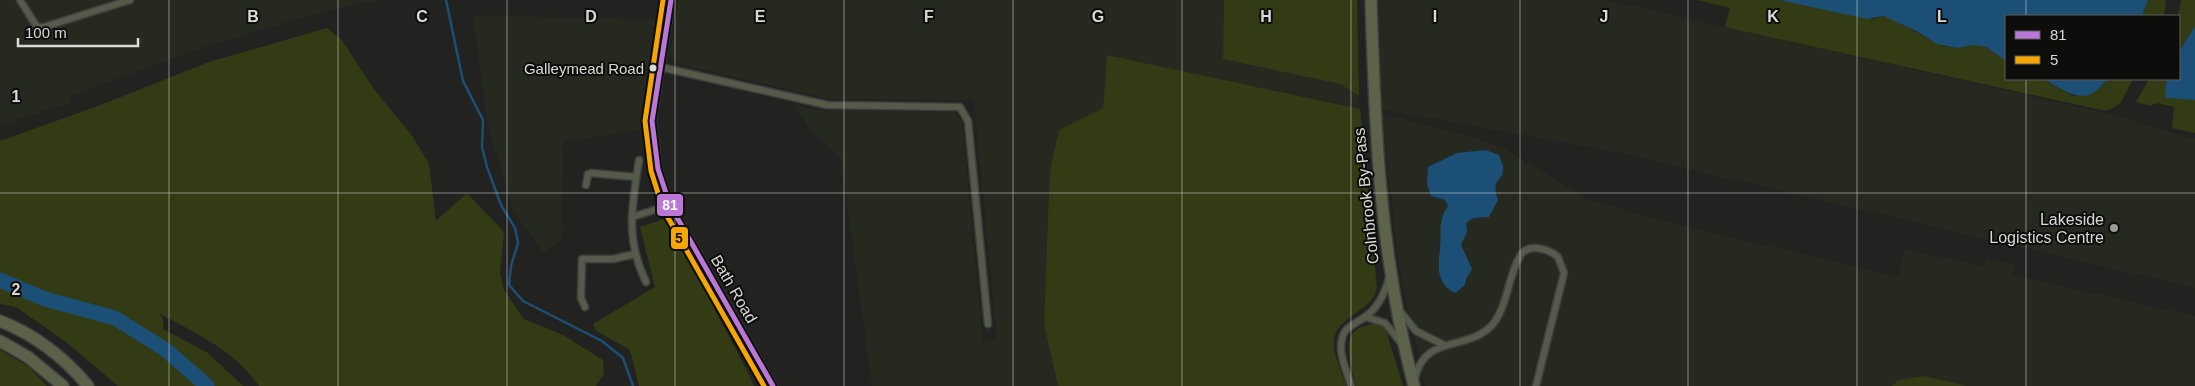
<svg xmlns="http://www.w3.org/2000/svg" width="2195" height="386" viewBox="0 0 2195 386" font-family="Helvetica,sans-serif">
<rect width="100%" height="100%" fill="#222321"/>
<g fill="#262920">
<path d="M 0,0 L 378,0 L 321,12 L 204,47 L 70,96 L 72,102 L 0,125 Z"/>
<path d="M 679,0 L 1224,0 L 1223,59 L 1340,84 L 1359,96 L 1360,109 L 1107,55 L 1103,108 L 1059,130 L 1044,325 L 1058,386 L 872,386 L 841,159 L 809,128 L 795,106 L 817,110 L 952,112 L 959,117 L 962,122 L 983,341 L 997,339 L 974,100 L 829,99 L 675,63 L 670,55 Z"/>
<path d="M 1379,0 L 1606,0 L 2106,113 L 2195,139 L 2195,288 L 1621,153 L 1381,109 Z"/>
<path d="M 473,15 L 661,20 L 653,58 L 644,129 L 563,142 L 561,242 L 543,252 L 513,211 L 488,126 Z"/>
<path d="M 1382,114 L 1467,135 L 1503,148 L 1588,199 L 1648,217 L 1898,277 L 1904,251 L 1907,250 L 1984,266 L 1986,258 L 2014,265 L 2012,275 L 2195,316 L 2195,386 L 1969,386 L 1923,376 L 1898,380 L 1892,386 L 1425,386 L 1398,262 Z"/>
</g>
<g fill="#333b15">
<path d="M 1224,0 L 1357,0 L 1359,96 L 1340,84 L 1223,59 Z"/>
<path d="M 1697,0 L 1779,0 L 1873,19 L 1884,16 L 1890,18 L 1943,46 L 1957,48 L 1974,45 L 1986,47 L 2006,61 L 2006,79 L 2043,79 L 2073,96 L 2096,91 L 2109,79 L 2133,79 L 2120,104 L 2106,111 L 1725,27 L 1730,8 Z"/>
<path d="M 2148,0 L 2166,0 L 2164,16 L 2142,16 Z"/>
<path d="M 2181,0 L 2195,0 L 2195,26 L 2179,52 L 2178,16 Z"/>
<path d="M 327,28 L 342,40 L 373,88 L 413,137 L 429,164 L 436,221 L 467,193 L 504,232 L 500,272 L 504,290 L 524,319 L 563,335 L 603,360 L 604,374 L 596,386 L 259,386 C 235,351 196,333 160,314 L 163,320 L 163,329 L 208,353 L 243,386 L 118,386 L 66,342 L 16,307 L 0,304 L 0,141 L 98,106 L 209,62 Z"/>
<path d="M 1107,55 L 1360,109 L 1377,288 C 1372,315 1330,315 1334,348 C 1336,361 1342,374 1346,386 L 1058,386 L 1044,325 L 1050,170 L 1059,130 L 1103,108 Z"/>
<path d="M 2149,79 L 2167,79 L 2165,89 L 2183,99 L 2195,100 L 2195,133 L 2172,128 L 2174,107 L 2157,103 L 2150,106 L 2136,102 Z"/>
<path d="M 667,218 L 746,369 L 754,386 L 639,386 L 630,350 L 595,330 L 593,324 L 655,287 L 640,227 Z"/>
<path d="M 1375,324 L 1385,327 L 1403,386 L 1356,386 C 1351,362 1335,327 1375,324 Z"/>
<path d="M 0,350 L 29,367 L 47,386 L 0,386 Z"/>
<path d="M 1923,376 L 1969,386 L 1892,386 L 1898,380 Z"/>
</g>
<g fill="#1b4f75">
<path d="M 1779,0 L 2148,0 L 2142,16 L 2006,16 L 2006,61 L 1986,47 L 1974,45 L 1957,48 L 1937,44 L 1918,32 L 1884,16 L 1867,19 Z"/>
<path d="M 2195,26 L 2195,100 L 2166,98 L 2165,89 L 2167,79 L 2179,79 L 2179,52 Z"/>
<path d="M 2043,79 L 2109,79 C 2103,83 2098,91 2091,94 C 2074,101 2058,86 2043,79 Z"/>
<path d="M 1486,150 L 1499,155 C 1500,160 1504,165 1503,170 C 1503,182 1490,178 1498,200 L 1489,217 L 1473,218 L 1466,223 L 1467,232 L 1461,245 L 1472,269 L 1466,279 L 1465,285 L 1455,293 C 1436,283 1438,267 1440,248 C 1442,231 1437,223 1448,206 L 1445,200 L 1431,196 L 1427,184 L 1428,167 L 1457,153 Z"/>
</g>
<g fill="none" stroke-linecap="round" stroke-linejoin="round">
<path stroke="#1b4f75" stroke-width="2.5" d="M 446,0 L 463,81 L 483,120 L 482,147 L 487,167 L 501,205 L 515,228 L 518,243 L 511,266 L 509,285 L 523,301 L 602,341 L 623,358 L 633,386"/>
<path stroke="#1b4f75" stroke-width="15" d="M 0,280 L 45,299 L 115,318 L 166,350 L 207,386"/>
<g stroke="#3f403e" stroke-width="9">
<g id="minor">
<path d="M 20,0 L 37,27 L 44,27 L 130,0"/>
<path d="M 660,67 L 827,105 L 960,107 L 968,121 L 988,324"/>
<path d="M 639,160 C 632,205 625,239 646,282"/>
<path d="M 586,185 L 588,174 L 591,173 L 636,177"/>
<path d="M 632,217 L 670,205"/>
<path d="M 585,307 L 581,298 L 582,259 L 613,259 L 635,254"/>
<path d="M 1400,311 L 1416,331 L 1444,345"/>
<path d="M 1365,317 L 1385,323 L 1401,343"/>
<path d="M 1415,378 C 1425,333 1469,352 1493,324 C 1508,305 1508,276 1520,256 C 1528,242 1549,249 1558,257 L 1564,273 L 1536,386"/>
<path d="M 1351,386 C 1348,374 1341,361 1341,348 C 1341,327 1351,327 1365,317 C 1378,308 1385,293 1389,278"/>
</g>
</g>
<g stroke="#3f403e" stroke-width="10">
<path id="tertiary" d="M 671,0 L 652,121 L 658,169 L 670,205 L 773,386"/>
</g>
<g stroke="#3f403e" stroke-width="14">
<path id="trunk" d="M 1371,0 C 1375,133 1380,256 1414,386"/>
</g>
<g stroke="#3f403e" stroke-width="14">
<g id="motorway">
<path d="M 0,321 C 34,334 65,358 88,386"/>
<path d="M 0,341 L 28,357 L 63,386"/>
</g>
</g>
<use href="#minor" stroke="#565a4a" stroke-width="6"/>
<use href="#tertiary" stroke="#565a4a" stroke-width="8"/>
<use href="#trunk" stroke="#5d624a" stroke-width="11"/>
<use href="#motorway" stroke="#5b6048" stroke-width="11"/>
<g stroke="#0d0d0b" stroke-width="9">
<path id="bus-1" d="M 671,0 L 652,121 L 658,169 L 670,205 L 773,386"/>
</g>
<g stroke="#0d0d0b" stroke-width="9">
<path id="bus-2" d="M 663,0 L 645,121 L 651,171 L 663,209 L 764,386"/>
</g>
<use href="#bus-1" stroke="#ba77d6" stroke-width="5"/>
<use href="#bus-2" stroke="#f7a600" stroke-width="5"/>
</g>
<path fill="none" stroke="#d9d9d6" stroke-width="1" stroke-opacity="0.55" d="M 169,0 L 169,386M 338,0 L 338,386M 507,0 L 507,386M 675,0 L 675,386M 844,0 L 844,386M 1013,0 L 1013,386M 1182,0 L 1182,386M 1351,0 L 1351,386M 1520,0 L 1520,386M 1688,0 L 1688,386M 1857,0 L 1857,386M 2026,0 L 2026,16M 2026,79 L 2026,386M 0,193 L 2195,193"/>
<circle fill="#d9d9d6" stroke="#0d0d0b" stroke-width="2" cx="653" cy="68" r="4.5"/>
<circle fill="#999997" stroke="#0d0d0b" stroke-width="2" cx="2114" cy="228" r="5"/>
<g text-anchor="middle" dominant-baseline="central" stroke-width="4" stroke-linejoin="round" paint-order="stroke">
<g font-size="15" fill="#d9d9d6" stroke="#0d0d0b" text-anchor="end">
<text x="644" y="68">Galleymead Road</text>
</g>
<g font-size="16" fill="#d9d9d6" stroke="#0d0d0b">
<text transform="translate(1366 196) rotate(-96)">Colnbrook By-Pass</text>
<text transform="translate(734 289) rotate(60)">Bath Road</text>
</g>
<g font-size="16" fill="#d9d9d6" stroke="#0d0d0b" text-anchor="end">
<text x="2104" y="219">Lakeside<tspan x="2104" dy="18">Logistics Centre</tspan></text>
</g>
</g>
<g font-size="16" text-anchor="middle" font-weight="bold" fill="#d9d9d6" stroke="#0d0d0b" stroke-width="4" stroke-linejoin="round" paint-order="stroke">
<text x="253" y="22">B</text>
<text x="422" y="22">C</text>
<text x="591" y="22">D</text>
<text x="760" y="22">E</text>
<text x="929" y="22">F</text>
<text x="1098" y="22">G</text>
<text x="1266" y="22">H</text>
<text x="1435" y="22">I</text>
<text x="1604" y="22">J</text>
<text x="1773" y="22">K</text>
<text x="1942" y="22">L</text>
<text x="16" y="102">1</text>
<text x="16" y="295">2</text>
</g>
<g stroke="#0d0d0b" stroke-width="2">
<rect x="656" y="193" width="28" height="24" rx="5" fill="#ba77d6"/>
<rect x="670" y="226" width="19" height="24" rx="5" fill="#f7a600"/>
</g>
<g font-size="14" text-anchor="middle" font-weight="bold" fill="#fff">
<text x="670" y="210">81</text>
</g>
<g font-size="14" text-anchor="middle" font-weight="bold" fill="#111">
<text x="679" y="243">5</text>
</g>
<rect x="2005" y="15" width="175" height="65" fill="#0d0d0b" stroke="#5f5f5c"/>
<rect x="2015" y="31" width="25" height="8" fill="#ba77d6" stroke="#5f5f5c"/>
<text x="2050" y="40" font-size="15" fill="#d9d9d6">81</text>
<rect x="2015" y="56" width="25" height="8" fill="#f7a600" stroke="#5f5f5c"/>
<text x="2050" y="65" font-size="15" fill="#d9d9d6">5</text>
<path d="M18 38v8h120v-8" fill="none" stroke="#d9d9d6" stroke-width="2.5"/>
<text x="25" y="38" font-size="15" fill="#d9d9d6" stroke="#0d0d0b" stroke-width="4" paint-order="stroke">100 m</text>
</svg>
